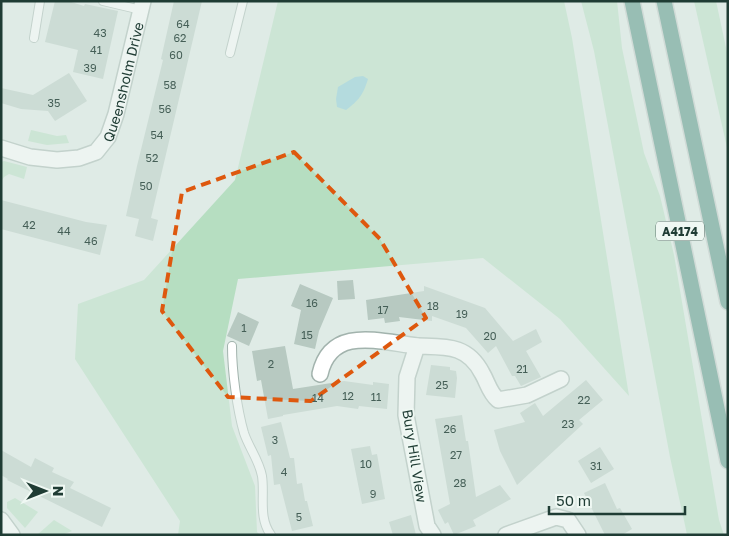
<svg xmlns="http://www.w3.org/2000/svg" width="729" height="536" viewBox="0 0 729 536" font-family="'Golos Text',sans-serif">
<rect width="100%" height="100%" fill="#dfebe6"/>
<g fill="#b6dec1">
<path d="M 278,1 L 564,1 L 572,38 L 629,396 L 560,319 L 483,258 L 238,279 L 223,351 L 232,426 L 255,486 L 257,532 L 260,535 L 178,535 L 180,521 L 75,359 L 78,304 L 144,280 L 235,180 Z"/>
<path d="M 581,1 L 617,1 L 622,48 L 644,153 L 660,196 L 674,255 L 719,520 L 724,535 L 687,535 L 685,525 L 670,457 L 594,51 Z"/>
<path d="M 694,1 L 716,1 L 728,57 L 728,152 Z"/>
<path d="M 31,130 L 57,136 L 66,135 L 69,143 L 47,145 L 28,141 Z"/>
<path d="M 4,161 L 27,167 L 24,179 L 9,174 L 4,177 L 1,182 L 1,162 Z"/>
<path d="M 15,498 L 38,512 L 25,528 L 7,508 L 7,502 Z"/>
<path d="M 54,520 L 72,531 L 62,535 L 37,535 Z"/>
</g>
<path fill="#82c8d5" d="M 363,76 L 368,79 C 363,95 359,100 346,110 L 337,107 L 336,99 L 338,87 L 355,77 Z"/>
<g fill="#b7c9c1">
<path d="M 55,1 L 68,1 L 84,6 L 85,4 L 118,11 L 103,79 L 73,72 L 78,50 L 45,42 Z"/>
<path d="M 174,1 L 202,1 L 151,218 L 158,220 L 153,241 L 135,236 L 139,219 L 126,216 L 137,166 L 163,60 L 161,59 Z"/>
<path d="M 69,73 L 87,101 L 55,121 L 48,111 L 21,109 L 1,103 L 1,88 L 33,95 Z"/>
<path d="M 1,200 L 86,222 L 107,225 L 100,255 L 1,229 Z"/>
<path d="M 353,280 L 355,299 L 338,300 L 337,281 Z"/>
<path d="M 300,284 L 333,298 L 319,331 L 315,349 L 294,344 L 301,310 L 291,306 Z"/>
<path d="M 424,286 L 485,308 L 513,341 L 536,329 L 542,342 L 526,351 L 541,377 L 521,386 L 515,376 L 512,376 L 496,346 L 488,353 L 466,328 L 432,316 L 432,321 L 399,317 L 400,321 L 385,323 L 384,318 L 368,320 L 366,300 L 424,291 Z"/>
<path d="M 238,312 L 259,322 L 249,346 L 227,336 Z"/>
<path d="M 285,346 L 293,389 L 344,381 L 373,385 L 373,382 L 389,384 L 387,409 L 359,406 L 358,409 L 337,406 L 283,415 L 283,416 L 268,419 L 261,380 L 257,381 L 252,351 Z"/>
<path d="M 431,365 L 450,367 L 450,370 L 456,371 L 457,378 L 455,398 L 426,395 Z"/>
<path d="M 586,380 L 603,400 L 579,420 L 583,424 L 517,485 L 500,451 L 494,430 L 525,422 L 520,413 L 535,403 L 543,416 Z"/>
<path d="M 462,415 L 466,441 L 468,441 L 476,497 L 500,485 L 511,499 L 473,520 L 476,526 L 454,535 L 448,522 L 445,524 L 438,510 L 450,504 L 435,419 Z"/>
<path d="M 281,422 L 290,458 L 294,458 L 297,484 L 302,483 L 305,501 L 307,501 L 313,526 L 292,531 L 280,484 L 274,485 L 271,455 L 268,456 L 261,427 Z"/>
<path d="M 370,446 L 372,455 L 377,454 L 385,499 L 362,504 L 351,449 Z"/>
<path d="M 600,447 L 614,469 L 591,483 L 578,461 Z"/>
<path d="M 1,450 L 31,467 L 35,458 L 54,468 L 52,472 L 74,482 L 70,488 L 111,508 L 102,527 L 7,480 L 8,479 L 1,475 Z"/>
<path d="M 605,483 L 617,509 L 620,508 L 632,529 L 622,535 L 605,535 L 584,493 Z"/>
<path d="M 411,515 L 416,535 L 393,535 L 389,522 Z"/>
</g>
<g fill="none" stroke-linecap="round" stroke-linejoin="round">
<g stroke="#a2b3ad" stroke-width="10">
<g id="service">
<path d="M 103,1 L 141,10"/>
<path d="M 34,38 L 40,1"/>
<path d="M 230,53 L 243,1"/>
<path d="M 232,346 C 232,371 237,409 244,433 C 249,448 259,460 262,476 C 265,495 258,518 271,535"/>
</g>
</g>
<g stroke="#a2b3ad" stroke-width="18">
<g id="minor">
<path id="s1" d="M 1,148 L 30,157 L 57,160 L 79,158 L 96,152 L 108,137 L 116,114 L 143,1"/>
<path d="M 320,374 C 331,325 380,342 417,346"/>
<path d="M 1,520 L 12,535"/>
<path d="M 433,535 L 427,526 L 406,415 L 407,377 L 417,346 C 445,347 467,344 482,373 C 488,383 489,392 498,400 L 527,395 L 561,379"/>
<path d="M 506,535 L 556,517 L 568,520 L 578,535"/>
</g>
</g>
<g stroke="#c0c8c6" stroke-width="18">
<g id="trunk">
<path d="M 632,1 L 728,461"/>
<path d="M 664,1 L 728,302"/>
</g>
</g>
<use href="#service" stroke="#fff" stroke-width="8"/>
<use href="#minor" stroke="#fff" stroke-width="15"/>
<use href="#trunk" stroke="#448778" stroke-width="15"/>
</g>
<path d="M0 0H729V536H0ZM 294,152 L 380,239 L 426,318 L 311,401 L 228,397 L 162,311 L 182,192 Z" fill="#dfebe6" fill-opacity=".55" fill-rule="evenodd"/>
<path fill="none" stroke="#de580e" stroke-width="4" stroke-dasharray="10 6" stroke-linejoin="round" d="M 294,152 L 380,239 L 426,318 L 311,401 L 228,397 L 162,311 L 182,192 Z"/>
<g text-anchor="middle" dominant-baseline="central" stroke-width="4" stroke-linejoin="round" paint-order="stroke">
<g font-size="11" fill="#455f57">
<text x="183" y="23">64</text>
<text x="100" y="32">43</text>
<text x="180" y="37">62</text>
<text x="96" y="49">41</text>
<text x="176" y="54">60</text>
<text x="90" y="67">39</text>
<text x="170" y="84">58</text>
<text x="54" y="102">35</text>
<text x="165" y="108">56</text>
<text x="157" y="134">54</text>
<text x="152" y="157">52</text>
<text x="146" y="185">50</text>
<text x="29" y="224">42</text>
<text x="64" y="230">44</text>
<text x="91" y="240">46</text>
<text x="312" y="302">16</text>
<text x="433" y="305">18</text>
<text x="383" y="309">17</text>
<text x="462" y="313">19</text>
<text x="244" y="327">1</text>
<text x="307" y="334">15</text>
<text x="490" y="335">20</text>
<text x="271" y="363">2</text>
<text x="522" y="368">21</text>
<text x="442" y="384">25</text>
<text x="348" y="395">12</text>
<text x="376" y="396">11</text>
<text x="318" y="397">14</text>
<text x="584" y="399">22</text>
<text x="568" y="423">23</text>
<text x="450" y="428">26</text>
<text x="275" y="439">3</text>
<text x="456" y="454">27</text>
<text x="366" y="463">10</text>
<text x="596" y="465">31</text>
<text x="284" y="471">4</text>
<text x="460" y="482">28</text>
<text x="373" y="493">9</text>
<text x="299" y="516">5</text>
</g>
<rect fill="#eff8f3" stroke="#5d746d" stroke-width="1" x="656" y="221.5" width="48" height="19" rx="4"/>
<g font-size="12" font-weight="bold" fill="#1f3c34">
<text x="680" y="231">A4174</text>
</g>
<g font-size="14" fill="#1f3c34" stroke="#eff8f3">
<text stroke="none"><textPath href="#s1" startOffset="174">Queensholm Drive</textPath></text>
<text transform="translate(415 456) rotate(81)">Bury Hill View</text>
</g>
</g>
<rect width="729" height="536" fill="none" stroke="#1f3c34" stroke-width="5"/>
<g transform="translate(45 491) rotate(90)" stroke="#eff8f3" stroke-width="4" paint-order="stroke">
<path d="M0-4L9 19L0 12L-9 19Z" fill="#1f3c34"/>
<text y="-8" font-size="14" font-weight="bold" text-anchor="middle" fill="#1f3c34">N</text>
</g>
<path d="M549 506v8h136v-8" fill="none" stroke="#1f3c34" stroke-width="2.5"/>
<text x="556" y="506" font-size="15" fill="#1f3c34" stroke="#eff8f3" stroke-width="4" paint-order="stroke">50 m</text>
</svg>
